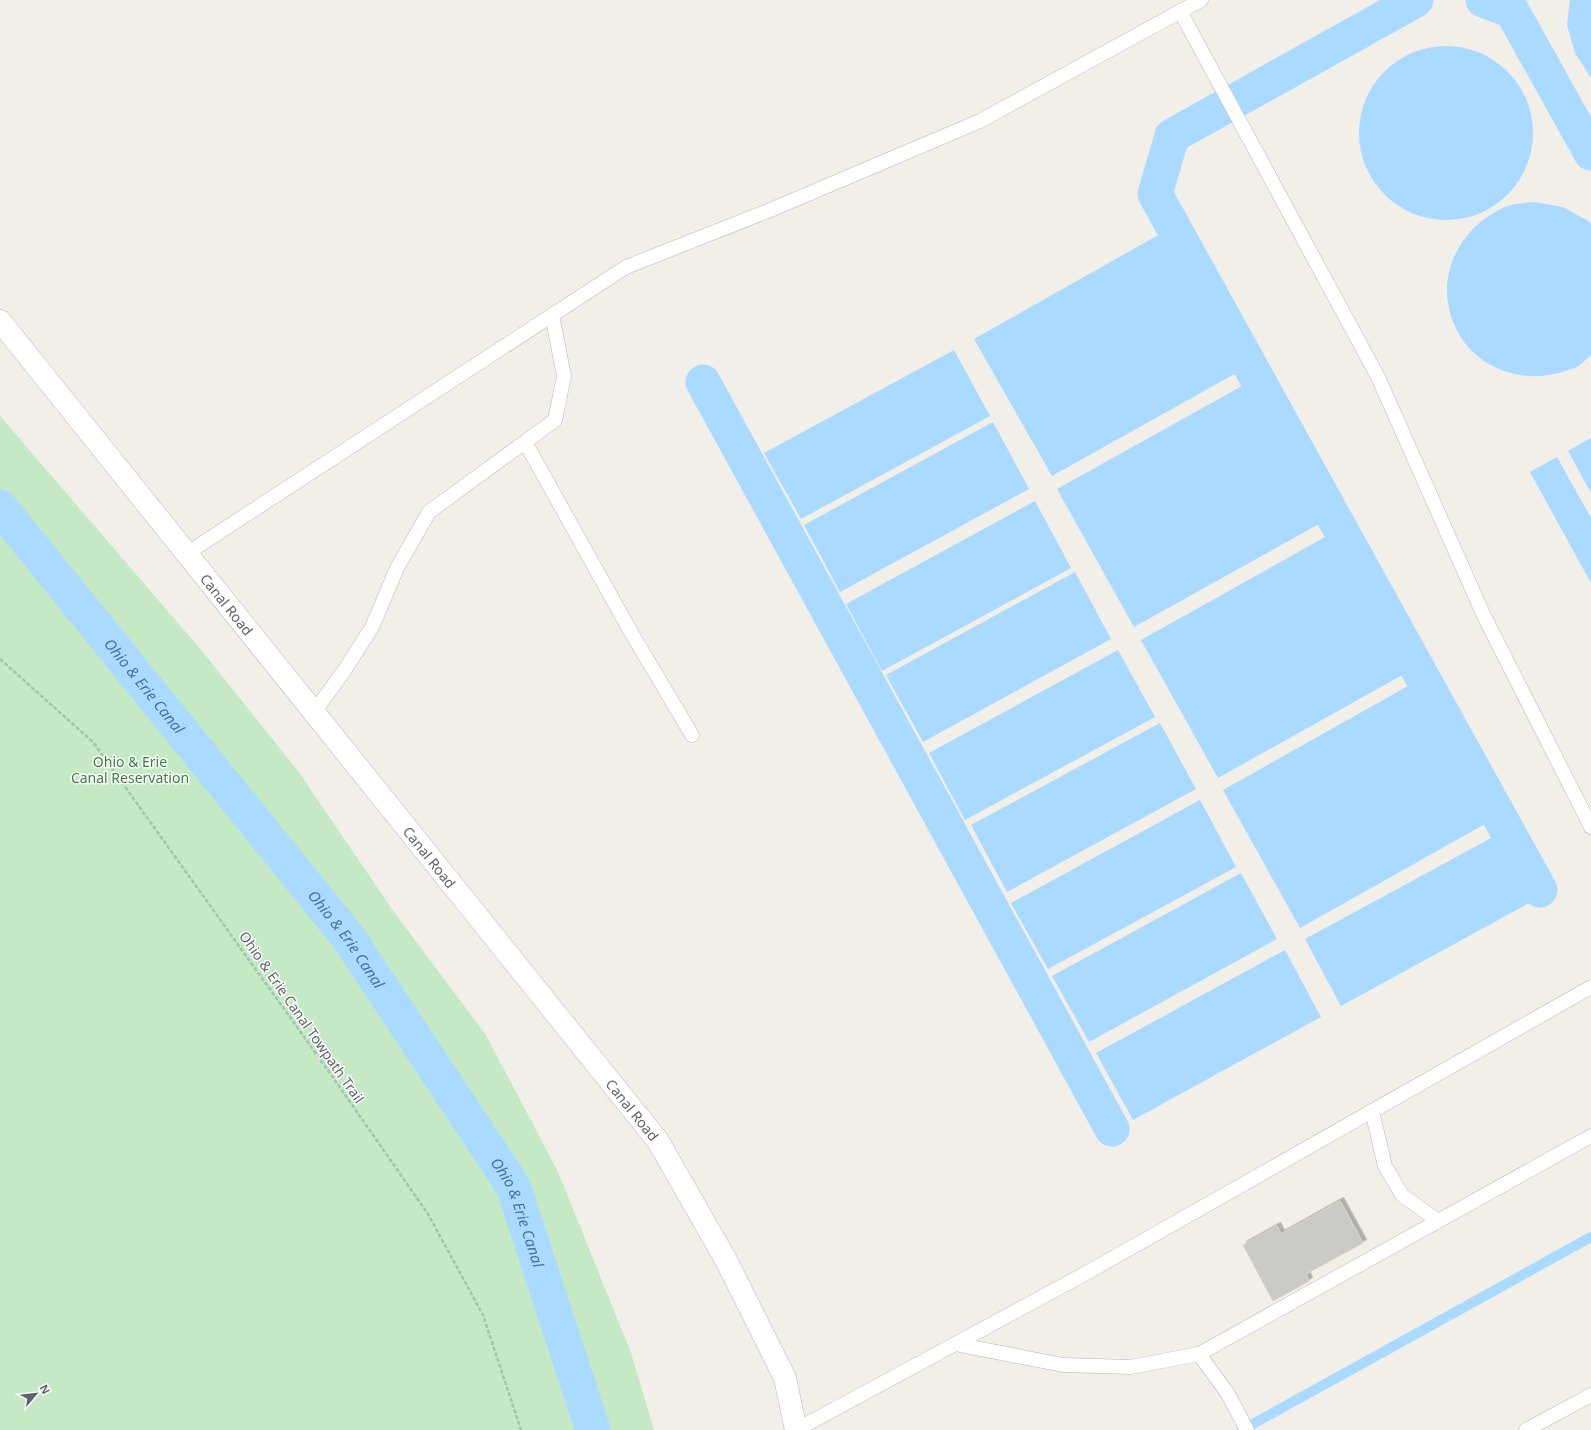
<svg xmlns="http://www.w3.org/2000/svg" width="1591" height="1430" viewBox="0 0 1591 1430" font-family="'Noto Sans',sans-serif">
<defs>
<filter id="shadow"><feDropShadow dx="3.5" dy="-3.5" stdDeviation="0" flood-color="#0004"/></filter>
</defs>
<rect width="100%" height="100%" fill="#f1efe8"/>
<path fill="#c5e8c5" d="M 0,416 L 202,651 L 298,771 L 394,912 L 486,1035 L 558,1172 L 630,1350 L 654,1430 L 0,1430 Z"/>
<g fill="#aadaff">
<path d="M 1570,0 L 1591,0 L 1591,78 L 1575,53 L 1567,25 Z"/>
<circle cx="1446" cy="133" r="87"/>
<path d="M 1534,202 L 1563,207 L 1588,221 L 1591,224 L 1591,355 C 1586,359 1582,364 1577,367 C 1573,369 1567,370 1562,372 C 1520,385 1472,367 1454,324 C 1434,277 1459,227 1505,207 C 1513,204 1525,203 1534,202 Z"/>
<path d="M 1160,234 L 1238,372 L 1052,476 L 974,339 Z"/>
<path d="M 954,350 L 990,416 L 801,519 L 764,453 Z"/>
<path d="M 1242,386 L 1319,524 L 1134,627 L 1057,489 Z"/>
<path d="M 993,422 L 1029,489 L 840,592 L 804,525 Z"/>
<path d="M 1591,438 L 1591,493 L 1568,451 Z"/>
<path d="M 1557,457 L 1591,518 L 1591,583 L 1530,472 Z"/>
<path d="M 1035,501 L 1071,568 L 882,671 L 846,604 Z"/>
<path d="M 1327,536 L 1404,674 L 1218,778 L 1141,640 Z"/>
<path d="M 1075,572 L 1111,639 L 923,742 L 886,675 Z"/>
<path d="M 1118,650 L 1155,717 L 965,820 L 929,753 Z"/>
<path d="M 1408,686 L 1485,824 L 1300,928 L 1223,790 Z"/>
<path d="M 1160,723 L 1196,789 L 1007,892 L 971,825 Z"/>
<path d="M 1200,800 L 1236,867 L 1048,969 L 1011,903 Z"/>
<path d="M 1493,837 L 1529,903 L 1341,1006 L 1305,939 Z"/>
<path d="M 1241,873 L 1277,939 L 1089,1042 L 1052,976 Z"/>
<path d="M 1285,950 L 1321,1017 L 1133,1120 L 1096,1053 Z"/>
</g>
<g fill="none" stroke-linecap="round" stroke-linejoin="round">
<path stroke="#aadaff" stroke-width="10" d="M 1242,1430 L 1591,1237"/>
<g stroke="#aadaff" stroke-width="35">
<path d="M 1416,0 L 1172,136 L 1155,194 L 1540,890"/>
<path d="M 1483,0 L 1512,11 L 1591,153"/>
<path d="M 703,382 L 1112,1129"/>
<path id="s1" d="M 0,507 L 348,937 L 513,1186 L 593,1430"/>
</g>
</g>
<path fill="#cccac5" stroke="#d6d1c6" filter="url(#shadow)" d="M 1340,1201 L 1363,1243 L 1306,1274 L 1309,1281 L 1273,1301 L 1243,1245 L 1277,1226 L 1281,1234 Z"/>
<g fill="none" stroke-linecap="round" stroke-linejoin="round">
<g stroke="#b5b8bc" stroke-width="15">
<g id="service">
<path d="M 1180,11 L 1378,377 L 1484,616 L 1591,827"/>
<path d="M 525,442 L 632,634 L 692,735"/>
<path d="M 186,554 L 626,267 L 768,211 L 980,121 L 1201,0"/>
<path d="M 314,712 L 344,671 L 372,627 L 397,568 L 429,512 L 555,420 L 564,376 L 552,315"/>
<path d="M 1372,1111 L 1385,1166 L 1402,1195 L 1438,1221"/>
<path d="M 955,1344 L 1063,1365 L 1131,1367 L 1199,1354 L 1591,1136"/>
<path d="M 1199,1354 L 1228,1394 L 1247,1430"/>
<path d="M 796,1430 L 1090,1271 L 1591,987"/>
<path d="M 1526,1430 L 1591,1395"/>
</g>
</g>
<g stroke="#b5b8bc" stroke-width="23">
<g id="tertiary">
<path id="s2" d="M 0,321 L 658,1141 L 726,1260 L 785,1378 L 796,1430"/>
</g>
</g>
<path stroke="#9cc7a9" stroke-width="2.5" stroke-dasharray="4 2" stroke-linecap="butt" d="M 0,659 L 93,742 L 327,1069 L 428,1214 L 483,1315 L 521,1430"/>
<use href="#service" stroke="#fff" stroke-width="14"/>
<use href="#tertiary" stroke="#fff" stroke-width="22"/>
</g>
<g text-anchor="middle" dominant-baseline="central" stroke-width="3" stroke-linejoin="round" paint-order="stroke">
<g font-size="14" fill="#5f6368" stroke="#fff">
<text stroke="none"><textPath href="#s2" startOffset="363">Canal Road</textPath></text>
<text stroke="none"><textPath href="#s2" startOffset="687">Canal Road</textPath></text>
<text transform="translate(302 1017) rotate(55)">Ohio &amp; Erie Canal Towpath Trail</text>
<text stroke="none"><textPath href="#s2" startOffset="1011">Canal Road</textPath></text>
</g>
<g font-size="14" fill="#348238" stroke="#fff">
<text x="130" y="761">Ohio &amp; Erie<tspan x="130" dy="16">Canal Reservation</tspan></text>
</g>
<g font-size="15" font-style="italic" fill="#4174aa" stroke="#fff">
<text stroke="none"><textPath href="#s1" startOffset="230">Ohio &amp; Erie Canal</textPath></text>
<text stroke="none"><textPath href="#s1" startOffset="554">Ohio &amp; Erie Canal</textPath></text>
<text stroke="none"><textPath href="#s1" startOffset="878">Ohio &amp; Erie Canal</textPath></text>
</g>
</g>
<g transform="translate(36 1394) rotate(62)" stroke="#ffffff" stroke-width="3" paint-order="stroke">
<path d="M0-3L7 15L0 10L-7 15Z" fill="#5f6368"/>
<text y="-6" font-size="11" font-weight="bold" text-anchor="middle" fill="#5f6368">N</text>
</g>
</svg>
